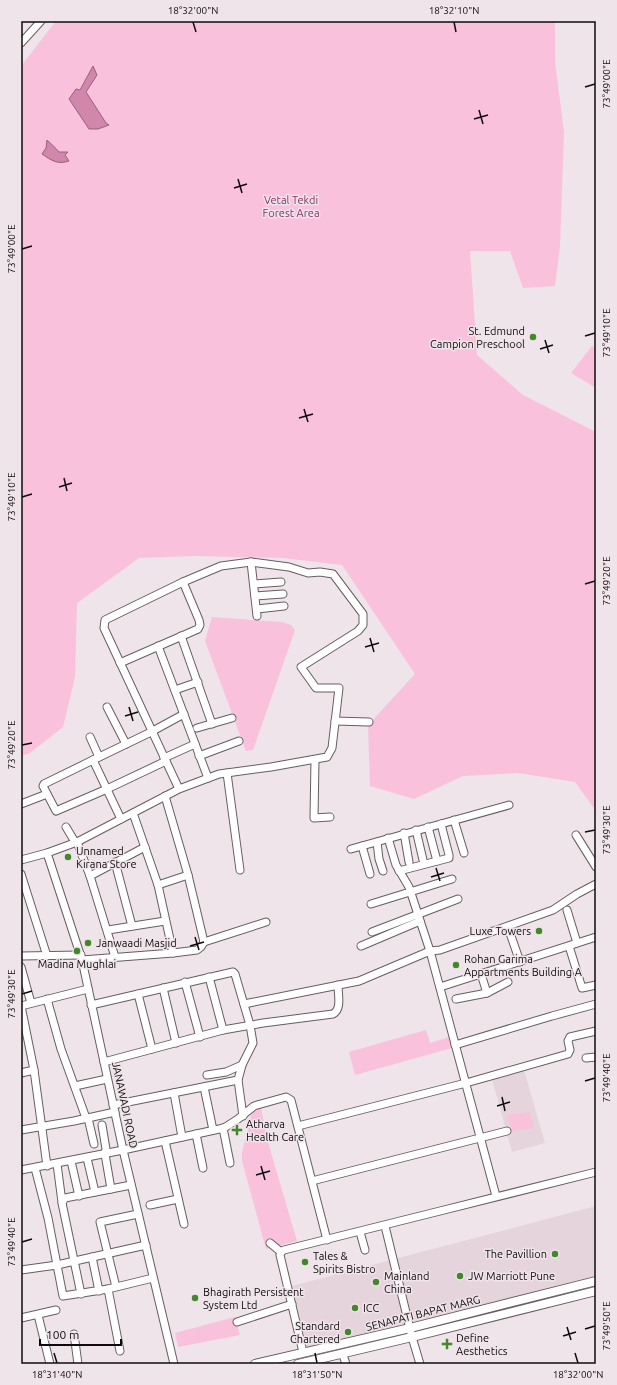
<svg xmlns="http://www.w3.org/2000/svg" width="617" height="1385" viewBox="0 0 617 1385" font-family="Ubuntu,sans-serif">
<rect width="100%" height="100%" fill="#efe4e9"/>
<g fill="#e6d4dc">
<path d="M 524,1070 L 545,1143 L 512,1152 L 492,1079 Z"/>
<path d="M 596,1206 L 596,1277 L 307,1350 L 292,1286 Z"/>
</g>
<g fill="#f9c1dc">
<path d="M 56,21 L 555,21 L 555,62 L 564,132 L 560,246 L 555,286 L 523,288 L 510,251 L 470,251 L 477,355 L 523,395 L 596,432 L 596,811 L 575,782 L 518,773 L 463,776 L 414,799 L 370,786 L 368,725 L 415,674 L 342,565 L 283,558 L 194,556 L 139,558 L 77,603 L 75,677 L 63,727 L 30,753 L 21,756 L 21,66 Z"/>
<path d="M 592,346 L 596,349 L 596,388 L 571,373 Z"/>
<path d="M 212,617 L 282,622 L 291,625 L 295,630 L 253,750 L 246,751 L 205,641 Z"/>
<path d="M 426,1030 L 430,1043 L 449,1037 L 452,1048 L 355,1075 L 349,1052 Z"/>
<path d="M 261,1107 L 267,1139 L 297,1241 L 266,1249 L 242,1161 L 242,1153 L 253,1108 Z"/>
<path d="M 530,1112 L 534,1128 L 512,1131 L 507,1115 Z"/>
<path d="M 235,1317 L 240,1335 L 178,1347 L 175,1333 Z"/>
</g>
<g fill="#d186ac" stroke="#97617c">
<path d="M 93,66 L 97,75 L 86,92 L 106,123 L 109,125 L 98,129 L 89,129 L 69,99 L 76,89 L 80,90 Z"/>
<path d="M 47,140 C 51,144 55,147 59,152 L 68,152 L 65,155 L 69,161 C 57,165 51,160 42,154 L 46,148 Z"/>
</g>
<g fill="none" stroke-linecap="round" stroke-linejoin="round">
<g stroke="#665d61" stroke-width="9">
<g id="minor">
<path d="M 21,43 L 41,21"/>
<path d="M 251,562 L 257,616"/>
<path d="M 254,584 L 281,582"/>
<path d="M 255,596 L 283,594"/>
<path d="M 257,609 L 284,606"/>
<path d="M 181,636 L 212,724"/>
<path d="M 158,646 L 208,778"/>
<path d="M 120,663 L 198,629 L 200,625 L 199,620 L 183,582"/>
<path d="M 175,690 L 198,682"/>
<path d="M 107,707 L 126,744"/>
<path d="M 335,721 L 369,722"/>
<path d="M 197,728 L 232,718"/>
<path d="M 90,737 L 99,757"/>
<path d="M 199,756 L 239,741"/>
<path d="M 164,758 L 195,744"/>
<path d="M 93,760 L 44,784 L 43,786 L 56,811 L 107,789 L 166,761"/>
<path d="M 315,760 L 314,818 L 330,817"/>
<path d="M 227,773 L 240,870"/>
<path d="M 21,804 L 47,794"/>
<path d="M 133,813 L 158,885 L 173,953"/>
<path d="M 121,819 L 93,760 L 149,733 L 184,714"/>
<path d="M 454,820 L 464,853"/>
<path d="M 66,827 L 75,842"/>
<path d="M 428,827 L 437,861"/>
<path d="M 416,830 L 423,860"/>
<path d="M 404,833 L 409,862"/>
<path d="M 576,835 L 596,867"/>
<path d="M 388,838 L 396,865 L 409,887 L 430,951 L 496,1196"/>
<path d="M 77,842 L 90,876 L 115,957"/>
<path d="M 377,842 L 379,859 L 383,871"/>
<path d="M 362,846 L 370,874"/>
<path d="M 351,849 L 509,805"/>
<path d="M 47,853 L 82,960 L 123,1150 L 174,1364"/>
<path d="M 21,860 L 47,853 L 77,842 L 179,789 L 219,774 L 271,767 L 327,757 L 332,748 L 339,688 L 316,688 L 301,667 L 358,631 L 363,625 L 363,614 L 333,574 L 320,572 L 308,573 L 289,567 L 251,562 L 221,566 L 183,582 L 105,620 L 104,628 L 179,789"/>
<path d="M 115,862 L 132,926"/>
<path d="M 399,871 L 449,858 L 449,855 L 441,824"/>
<path d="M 21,874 L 47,956"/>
<path d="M 90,876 L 145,847"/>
<path d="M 158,885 L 188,875"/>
<path d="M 371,904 L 452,879"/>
<path d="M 567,910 L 577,943"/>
<path d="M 108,930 L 165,921"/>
<path d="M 372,932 L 458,899"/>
<path d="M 510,933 L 520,962"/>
<path d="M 204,942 L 266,922"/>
<path d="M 361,946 L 420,921"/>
<path d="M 569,946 L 582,988 L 596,985"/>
<path d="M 21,956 L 81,955"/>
<path d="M 82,960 L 173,953 L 197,950 L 201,947 L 204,942 L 188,875 L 165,796"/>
<path d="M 21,967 L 31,1003"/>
<path d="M 481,974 L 487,993"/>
<path d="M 209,977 L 223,1030"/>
<path d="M 185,982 L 200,1037"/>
<path d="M 440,987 L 596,937"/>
<path d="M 163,988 L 176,1043"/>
<path d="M 138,994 L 152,1049"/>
<path d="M 47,999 L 61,1049 L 86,1118"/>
<path d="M 456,999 L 487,993 L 508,982"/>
<path d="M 244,1004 L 359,981 L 430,951 L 440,950 L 553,910 L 577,894 L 596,884"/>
<path d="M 91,1005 L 233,972 L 235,974 L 250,1025 L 253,1043 L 242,1065 L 226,1072 L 207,1075"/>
<path d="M 21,1006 L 34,1070 L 47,1166"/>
<path d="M 21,1006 L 88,989"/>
<path d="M 455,1045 L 552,1016 L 596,1004"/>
<path d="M 586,1058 L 596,1057"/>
<path d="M 104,1062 L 223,1030 L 263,1023 L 333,1014 C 342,1009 338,995 338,985"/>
<path d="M 242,1065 L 238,1080 L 243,1116"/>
<path d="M 21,1073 L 34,1070"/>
<path d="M 75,1086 L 107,1079"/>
<path d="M 204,1087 L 213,1130"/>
<path d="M 174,1093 L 182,1137"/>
<path d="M 113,1105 L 238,1080"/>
<path d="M 88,1118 L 94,1144"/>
<path d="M 102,1125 L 106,1149 L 105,1154 L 111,1189"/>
<path d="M 298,1126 L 466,1083 L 568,1054 L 570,1050 L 568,1041 L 570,1037 L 596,1031"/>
<path d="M 223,1128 L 230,1163"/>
<path d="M 21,1130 L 74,1121 L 115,1112"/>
<path d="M 196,1134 L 203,1168"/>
<path d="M 165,1141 L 184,1224"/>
<path d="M 87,1158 L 95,1192"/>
<path d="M 71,1161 L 79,1196"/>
<path d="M 57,1164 L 62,1202"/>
<path d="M 35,1168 L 48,1218 L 63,1296 L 108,1289 L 153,1278"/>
<path d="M 21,1170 L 123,1150 L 224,1128 L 238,1119 L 254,1106 L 286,1097 L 291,1100 L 327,1240"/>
<path d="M 312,1181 L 507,1131"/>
<path d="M 150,1205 L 178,1199"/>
<path d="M 385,1226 L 412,1337 L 420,1364"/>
<path d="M 360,1232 L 365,1250"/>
<path d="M 270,1243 L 281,1252"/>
<path d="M 281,1252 L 284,1250 C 388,1225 492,1197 596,1172"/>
<path d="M 281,1252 L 280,1255 L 303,1352"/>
<path d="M 92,1257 L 99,1291"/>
<path d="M 21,1270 L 57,1265 L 146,1245"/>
<path d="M 115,1283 L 100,1222 L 138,1214"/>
<path d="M 108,1289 L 120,1351"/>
<path d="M 81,1294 L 62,1203 L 65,1198 L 131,1185"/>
<path d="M 38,1315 L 50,1364"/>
<path d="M 21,1318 L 56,1310"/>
<path d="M 237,1322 L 292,1304"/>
<path d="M 74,1334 L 78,1364"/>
<path d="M 344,1358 L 346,1364"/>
</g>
</g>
<g stroke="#665d61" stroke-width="10">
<g id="major">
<path d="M 255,1364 L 410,1328 L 596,1281"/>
<path d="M 298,1364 L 412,1337 L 596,1291"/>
</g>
</g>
<use href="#minor" stroke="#fff" stroke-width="7"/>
<use href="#major" stroke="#fff" stroke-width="8"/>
</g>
<path fill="none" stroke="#0f0b0d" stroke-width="1.5" d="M 193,22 L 196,32M 454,22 L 456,32M 585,87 L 595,84M 479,110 L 483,124M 474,119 L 488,115M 238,179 L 242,193M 234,188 L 247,184M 22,249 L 32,246M 585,336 L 595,333M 545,340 L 549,353M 540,349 L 553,345M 304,409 L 308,422M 299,418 L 313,414M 64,478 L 67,491M 59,487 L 72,483M 22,497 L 32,494M 585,584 L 595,581M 370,638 L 374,652M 365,647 L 379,643M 129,707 L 133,721M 125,716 L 138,712M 22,745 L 32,743M 585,832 L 595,830M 436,868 L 440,881M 431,877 L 444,873M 195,937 L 199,950M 190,946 L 204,942M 22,994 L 32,991M 585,1081 L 595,1078M 502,1097 L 505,1111M 497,1106 L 510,1102M 261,1166 L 265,1180M 256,1175 L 270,1171M 22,1242 L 32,1239M 567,1327 L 571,1340M 585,1329 L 595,1326M 563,1336 L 576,1332M 54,1353 L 57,1363M 315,1353 L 317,1363M 575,1353 L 578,1363"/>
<g fill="#44872a" stroke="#efe4e9" stroke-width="1.5">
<circle cx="533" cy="337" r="4"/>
<circle cx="68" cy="857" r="4"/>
<circle cx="539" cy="931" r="4"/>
<circle cx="88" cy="943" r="4"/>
<circle cx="77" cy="951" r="4"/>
<circle cx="456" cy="965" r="4"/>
<path d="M235 1124h4v4h4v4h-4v4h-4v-4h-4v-4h4z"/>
<circle cx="555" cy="1254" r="4"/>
<circle cx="305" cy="1262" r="4"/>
<circle cx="460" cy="1276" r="4"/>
<circle cx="376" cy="1282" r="4"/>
<circle cx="195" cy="1298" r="4"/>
<circle cx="355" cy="1308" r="4"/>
<circle cx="348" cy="1332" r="4"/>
<path d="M445 1338h4v4h4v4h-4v4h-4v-4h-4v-4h4z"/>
</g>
<g text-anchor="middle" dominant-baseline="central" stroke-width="3" stroke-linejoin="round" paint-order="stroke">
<g font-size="11" fill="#883163" stroke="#efe4e9">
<text x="291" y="200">Vetal Tekdi<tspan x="291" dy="13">Forest Area</tspan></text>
</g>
<g font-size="11" fill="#0f0b0d" stroke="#efe4e9" text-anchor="start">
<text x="525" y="331" text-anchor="end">St. Edmund<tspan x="525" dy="13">Campion Preschool</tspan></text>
<text x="76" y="851">Unnamed<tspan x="76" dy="13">Kirana Store</tspan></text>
<text x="531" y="931" text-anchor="end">Luxe Towers</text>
<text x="96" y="943">Janwaadi Masjid</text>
<text x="464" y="959">Rohan Garima<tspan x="464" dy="13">Appartments Building A</tspan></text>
<text x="77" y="964" text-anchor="middle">Madina Mughlai</text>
<text x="246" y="1124">Atharva<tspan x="246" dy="13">Health Care</tspan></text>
<text x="547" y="1254" text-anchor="end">The Pavillion</text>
<text x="313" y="1256">Tales &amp;<tspan x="313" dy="13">Spirits Bistro</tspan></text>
<text x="384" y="1276">Mainland<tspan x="384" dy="13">China</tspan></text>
<text x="468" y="1276">JW Marriott Pune</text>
<text x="203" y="1292">Bhagirath Persistent<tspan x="203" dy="13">System Ltd</tspan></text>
<text x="363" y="1308">ICC</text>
<text x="340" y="1326" text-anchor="end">Standard<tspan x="340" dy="13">Chartered</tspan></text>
<text x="456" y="1338">Define<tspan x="456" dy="13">Aesthetics</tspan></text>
</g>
<g font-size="11" fill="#0f0b0d" stroke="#efe4e9">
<text transform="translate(125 1105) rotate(78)">JANAWADI ROAD</text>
<text transform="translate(423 1313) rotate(-14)">SENAPATI BAPAT MARG</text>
</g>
</g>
<rect width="617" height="1385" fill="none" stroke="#efe4e9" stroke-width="44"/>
<path d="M40 1339v6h81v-6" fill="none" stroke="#0f0b0d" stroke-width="2"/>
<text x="46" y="1339" font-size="12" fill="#0f0b0d" stroke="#efe4e9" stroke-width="3" paint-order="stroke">100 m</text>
<rect x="22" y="22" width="573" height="1341" fill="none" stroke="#0f0b0d" stroke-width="1.5"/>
<g font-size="10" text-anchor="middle" fill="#0f0b0d">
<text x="193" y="14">18°32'00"N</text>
<text x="454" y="14">18°32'10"N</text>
<text transform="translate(606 84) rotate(-90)" y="4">73°49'00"E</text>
<text transform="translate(11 249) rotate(-90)" y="4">73°49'00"E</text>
<text transform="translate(606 333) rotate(-90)" y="4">73°49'10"E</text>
<text transform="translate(11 497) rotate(-90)" y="4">73°49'10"E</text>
<text transform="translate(606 581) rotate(-90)" y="4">73°49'20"E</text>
<text transform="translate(11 745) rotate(-90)" y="4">73°49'20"E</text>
<text transform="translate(606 830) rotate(-90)" y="4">73°49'30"E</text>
<text transform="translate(11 994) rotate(-90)" y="4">73°49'30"E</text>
<text transform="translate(606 1078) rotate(-90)" y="4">73°49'40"E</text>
<text transform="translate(11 1242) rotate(-90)" y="4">73°49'40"E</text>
<text transform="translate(606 1326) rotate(-90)" y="4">73°49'50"E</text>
<text x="57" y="1378">18°31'40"N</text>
<text x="317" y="1378">18°31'50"N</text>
<text x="578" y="1378">18°32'00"N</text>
</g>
</svg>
